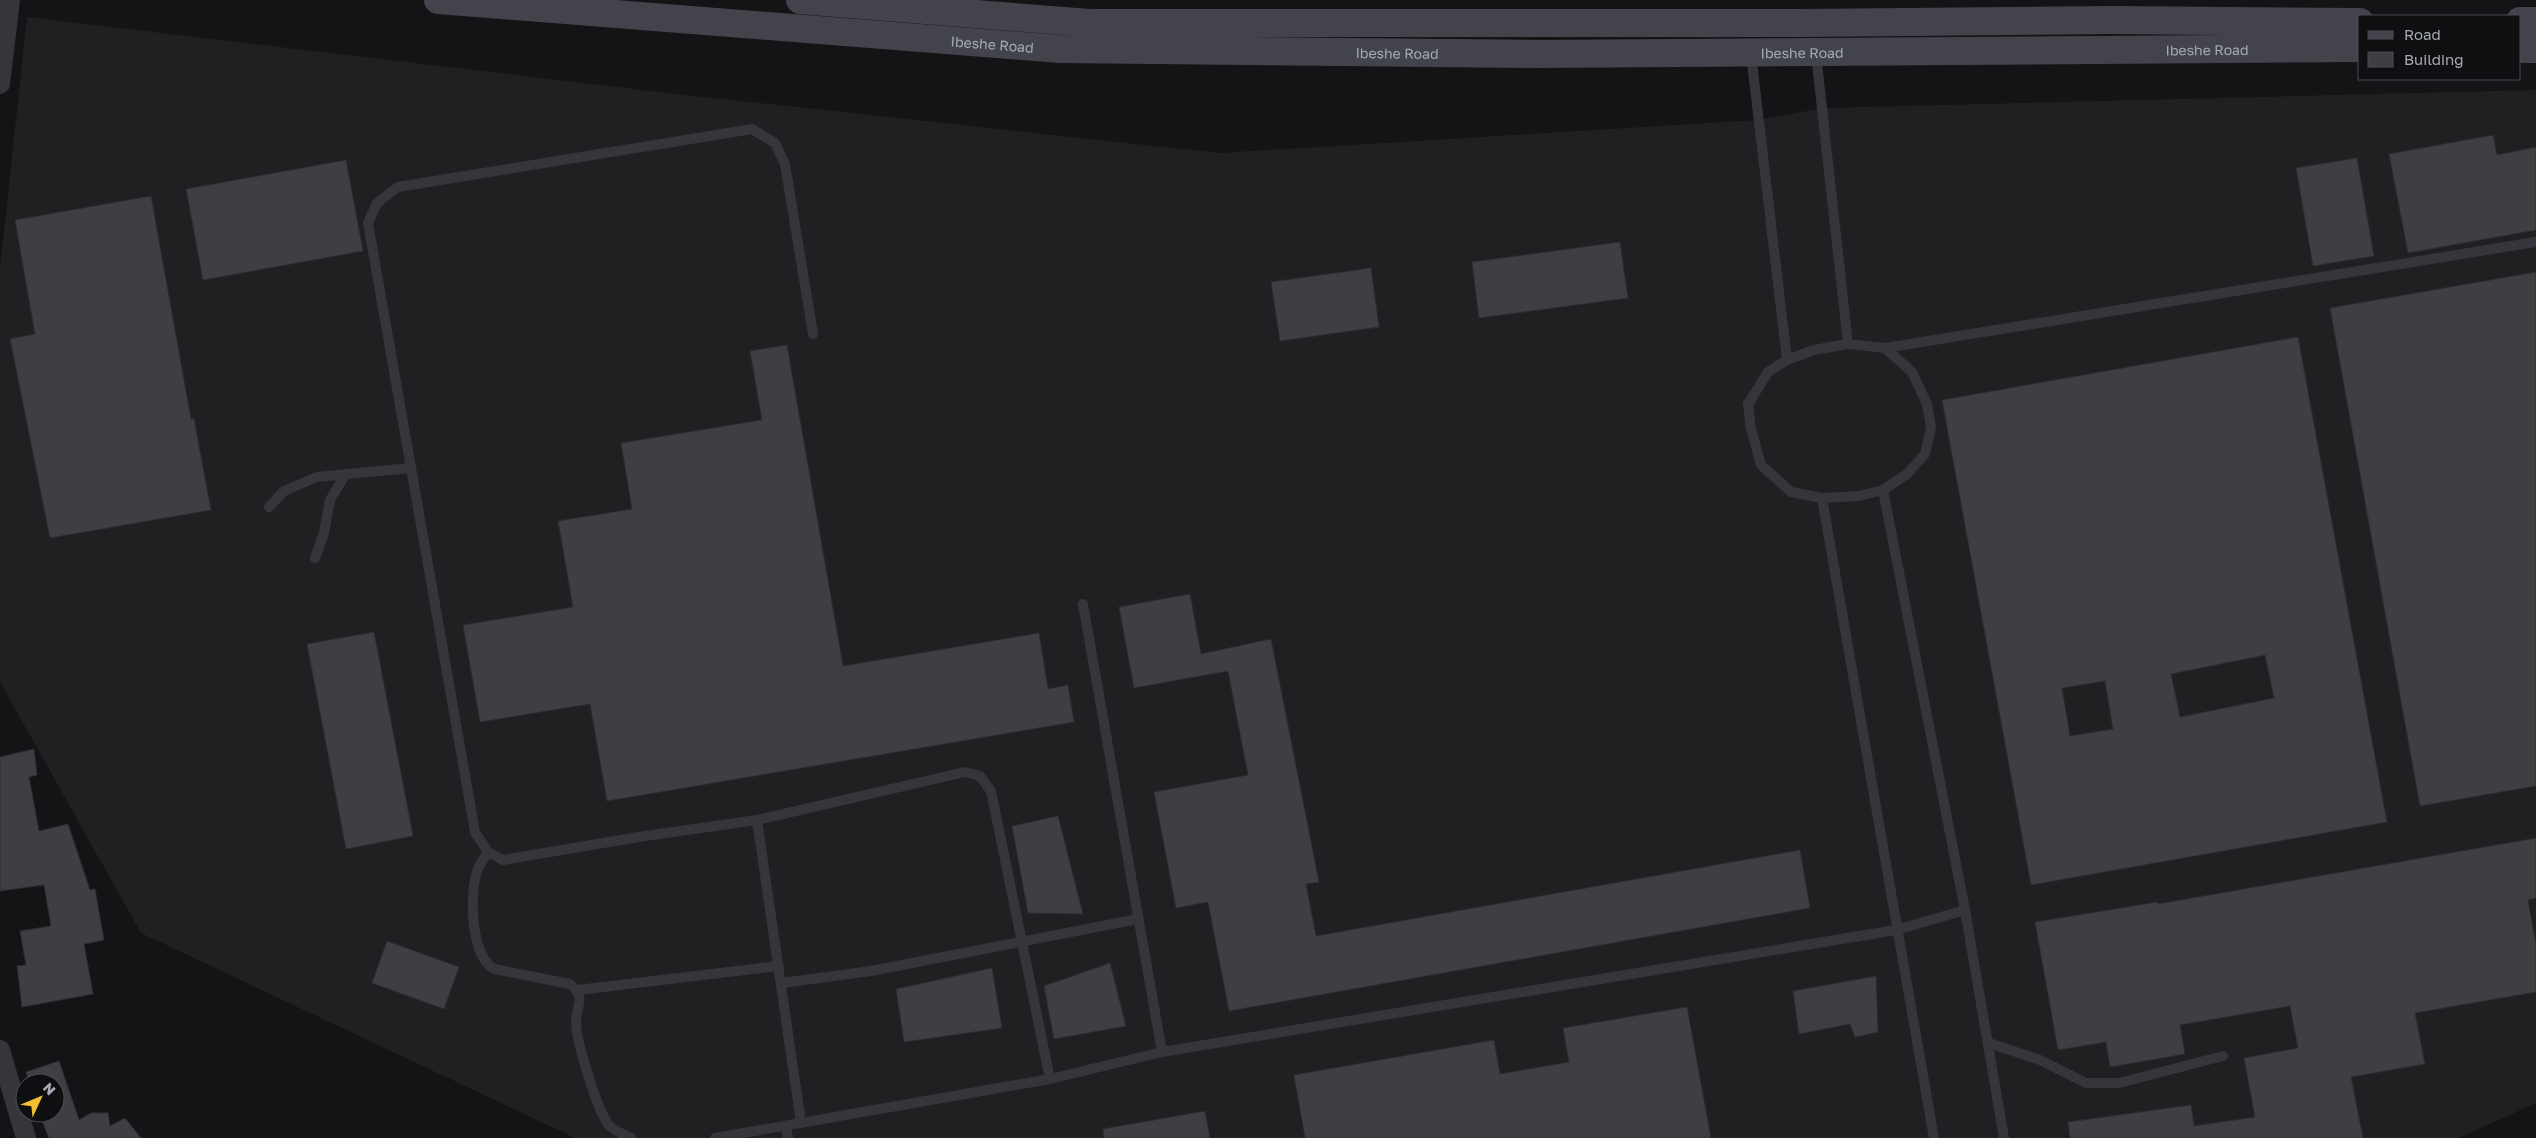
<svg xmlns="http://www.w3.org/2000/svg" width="2536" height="1138" viewBox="0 0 2536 1138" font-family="'Golos Text',sans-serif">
<rect width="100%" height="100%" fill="#141416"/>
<path fill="#202023" d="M 27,17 L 659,92 L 1219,153 L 1759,120 L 1822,108 L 2536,90 L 2536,1103 L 2459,1138 L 575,1138 L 141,933 L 0,682 L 0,269 Z"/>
<g fill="#3e3f43" stroke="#2e2e32" fill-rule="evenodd">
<path d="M 2493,135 L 2497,155 L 2536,147 L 2536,230 L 2408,253 L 2389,154 Z"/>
<path d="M 2357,158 L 2374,256 L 2313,266 L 2296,168 Z"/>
<path d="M 346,160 L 363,251 L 203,280 L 186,189 Z"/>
<path d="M 151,196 L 191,419 L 194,419 L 211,510 L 50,538 L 10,339 L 35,334 L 15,220 Z"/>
<path d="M 1620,242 L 1628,298 L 1479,318 L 1472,262 Z"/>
<path d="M 1371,268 L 1379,327 L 1280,341 L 1271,282 Z"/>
<path d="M 2536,272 L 2536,786 L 2420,806 L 2330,308 Z"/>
<path d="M 2298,337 L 2387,822 L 2031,885 L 1942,400 ZM 2265,655 L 2274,698 L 2180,717 L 2171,674 ZM 2105,681 L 2113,729 L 2070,736 L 2062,688 Z"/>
<path d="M 787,345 L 843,666 L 1039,633 L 1048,689 L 1068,685 L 1074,722 L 607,801 L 590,704 L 480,722 L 463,625 L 573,607 L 558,521 L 632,509 L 621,443 L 762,420 L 750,351 Z"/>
<path d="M 1190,594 L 1201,654 L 1271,639 L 1319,882 L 1306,884 L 1316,936 L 1800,850 L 1810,908 L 1229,1011 L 1208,902 L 1176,908 L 1154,792 L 1248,775 L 1228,671 L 1134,688 L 1119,607 Z"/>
<path d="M 374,632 L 413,836 L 346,849 L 307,644 Z"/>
<path d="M 34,749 L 37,775 L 29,777 L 39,831 L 68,824 L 90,890 L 95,889 L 104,940 L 84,944 L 93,994 L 22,1007 L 17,966 L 26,965 L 20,931 L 51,926 L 44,885 L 0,891 L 0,757 Z"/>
<path d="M 1058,816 L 1083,914 L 1028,913 L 1012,826 Z"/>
<path d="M 2536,838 L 2536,898 L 2528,900 L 2536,945 L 2536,992 L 2415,1013 L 2425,1064 L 2351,1077 L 2363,1138 L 2070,1138 L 2068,1122 L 2191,1105 L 2194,1126 L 2255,1117 L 2244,1058 L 2298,1048 L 2290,1006 L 2180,1025 L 2185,1054 L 2110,1067 L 2106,1042 L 2058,1050 L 2035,922 L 2158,902 L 2158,904 Z"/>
<path d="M 387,941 L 459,967 L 444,1009 L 372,983 Z"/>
<path d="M 1110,963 L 1126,1026 L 1054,1039 L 1044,986 Z"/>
<path d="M 992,968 L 1002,1028 L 904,1042 L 896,989 Z"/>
<path d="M 1876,976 L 1878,1032 L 1855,1037 L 1850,1024 L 1799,1034 L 1793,991 Z"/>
<path d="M 1687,1007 L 1711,1138 L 1305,1138 L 1294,1075 L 1494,1040 L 1500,1074 L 1569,1062 L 1563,1028 Z"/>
<path d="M 59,1061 L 79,1120 L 91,1113 L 108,1113 L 110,1126 L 125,1118 L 141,1138 L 49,1138 L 39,1113 L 55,1113 L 55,1083 L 29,1083 L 26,1072 Z"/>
<path d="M 1205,1111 L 1210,1138 L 1104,1138 L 1103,1129 Z"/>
</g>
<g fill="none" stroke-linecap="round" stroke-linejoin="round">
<g stroke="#35363b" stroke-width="10">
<path d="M 1751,54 L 1787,360"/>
<path d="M 1816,54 L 1848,344"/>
<path d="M 813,334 L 785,164 L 775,143 L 752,129 L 398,187 L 377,203 L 368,223 L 475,832 L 488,852 L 503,860 L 638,837 L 757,820 L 965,772 L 980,776 L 991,791 L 1050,1079"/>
<path d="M 1848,344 L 1885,348 L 1912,372 L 1927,404 L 1931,427 L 1925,454 L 1907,474 L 1883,490 L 1859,496 L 1822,498 L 1791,492 L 1761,465 L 1751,429 L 1748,404 L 1768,372 L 1787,360 L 1814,350 Z"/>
<path d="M 1885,348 L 2536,242"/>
<path d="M 1883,490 L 1965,910 L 2004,1138"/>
<path d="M 1822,498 L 1934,1138"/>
<path d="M 269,507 L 284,491 L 317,477 L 411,468"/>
<path d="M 315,558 L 324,533 L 330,500 L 345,475"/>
<path d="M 1083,604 L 1162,1052"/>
<path d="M 757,820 L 801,1123"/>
<path d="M 488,852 C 485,858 480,863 478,869 C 469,892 470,955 494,969 L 570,984 C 587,998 576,1005 576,1022 C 576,1041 597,1109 608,1124 C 613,1130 624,1135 631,1138"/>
<path d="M 782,983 L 871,971 L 1138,919"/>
<path d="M 578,990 L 779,966"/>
<path d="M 1989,1043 L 2040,1060 L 2086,1083 L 2119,1083 L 2223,1056"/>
<path d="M 786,1126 L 788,1138"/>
<path d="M 715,1138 L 1050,1079 L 1162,1052 L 1896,930 L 1965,910"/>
</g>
<g stroke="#35363b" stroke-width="20">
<path d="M 0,84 L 10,0"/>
<path d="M 0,1050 L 26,1138"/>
</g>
<g stroke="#43444b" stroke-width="28">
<path id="s1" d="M 438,0 L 1060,49 L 1538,54 L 2360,48"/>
<path d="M 800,0 L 1089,23 L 1802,23 L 2113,20 L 2360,22"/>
<path d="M 2520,21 L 2536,21"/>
<path d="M 2520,49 L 2536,49"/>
</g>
</g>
<g text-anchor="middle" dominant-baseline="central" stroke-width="5" stroke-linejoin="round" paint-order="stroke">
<g font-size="14" fill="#a6aab6" stroke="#0f0f11">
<text stroke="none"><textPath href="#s1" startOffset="556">Ibeshe Road</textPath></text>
<text stroke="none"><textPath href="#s1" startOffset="1771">Ibeshe Road</textPath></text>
<text stroke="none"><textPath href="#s1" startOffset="961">Ibeshe Road</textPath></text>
<text stroke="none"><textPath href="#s1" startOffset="1366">Ibeshe Road</textPath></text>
</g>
</g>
<rect x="2358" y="15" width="162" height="65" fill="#0f0f11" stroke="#4b4d53"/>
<rect x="2368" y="31" width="25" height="8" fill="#43444b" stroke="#4b4d53"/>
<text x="2404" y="40" font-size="15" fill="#a6aab6">Road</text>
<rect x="2368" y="52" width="25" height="15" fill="#3e3f43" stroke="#4b4d53"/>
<text x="2404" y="65" font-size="15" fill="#a6aab6">Building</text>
<g transform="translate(40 1098) rotate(46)"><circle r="24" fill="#0f0f11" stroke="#4b4d53"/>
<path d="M0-4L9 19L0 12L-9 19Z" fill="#f3be2f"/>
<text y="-8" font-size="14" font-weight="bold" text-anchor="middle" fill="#a6aab6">N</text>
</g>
</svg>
